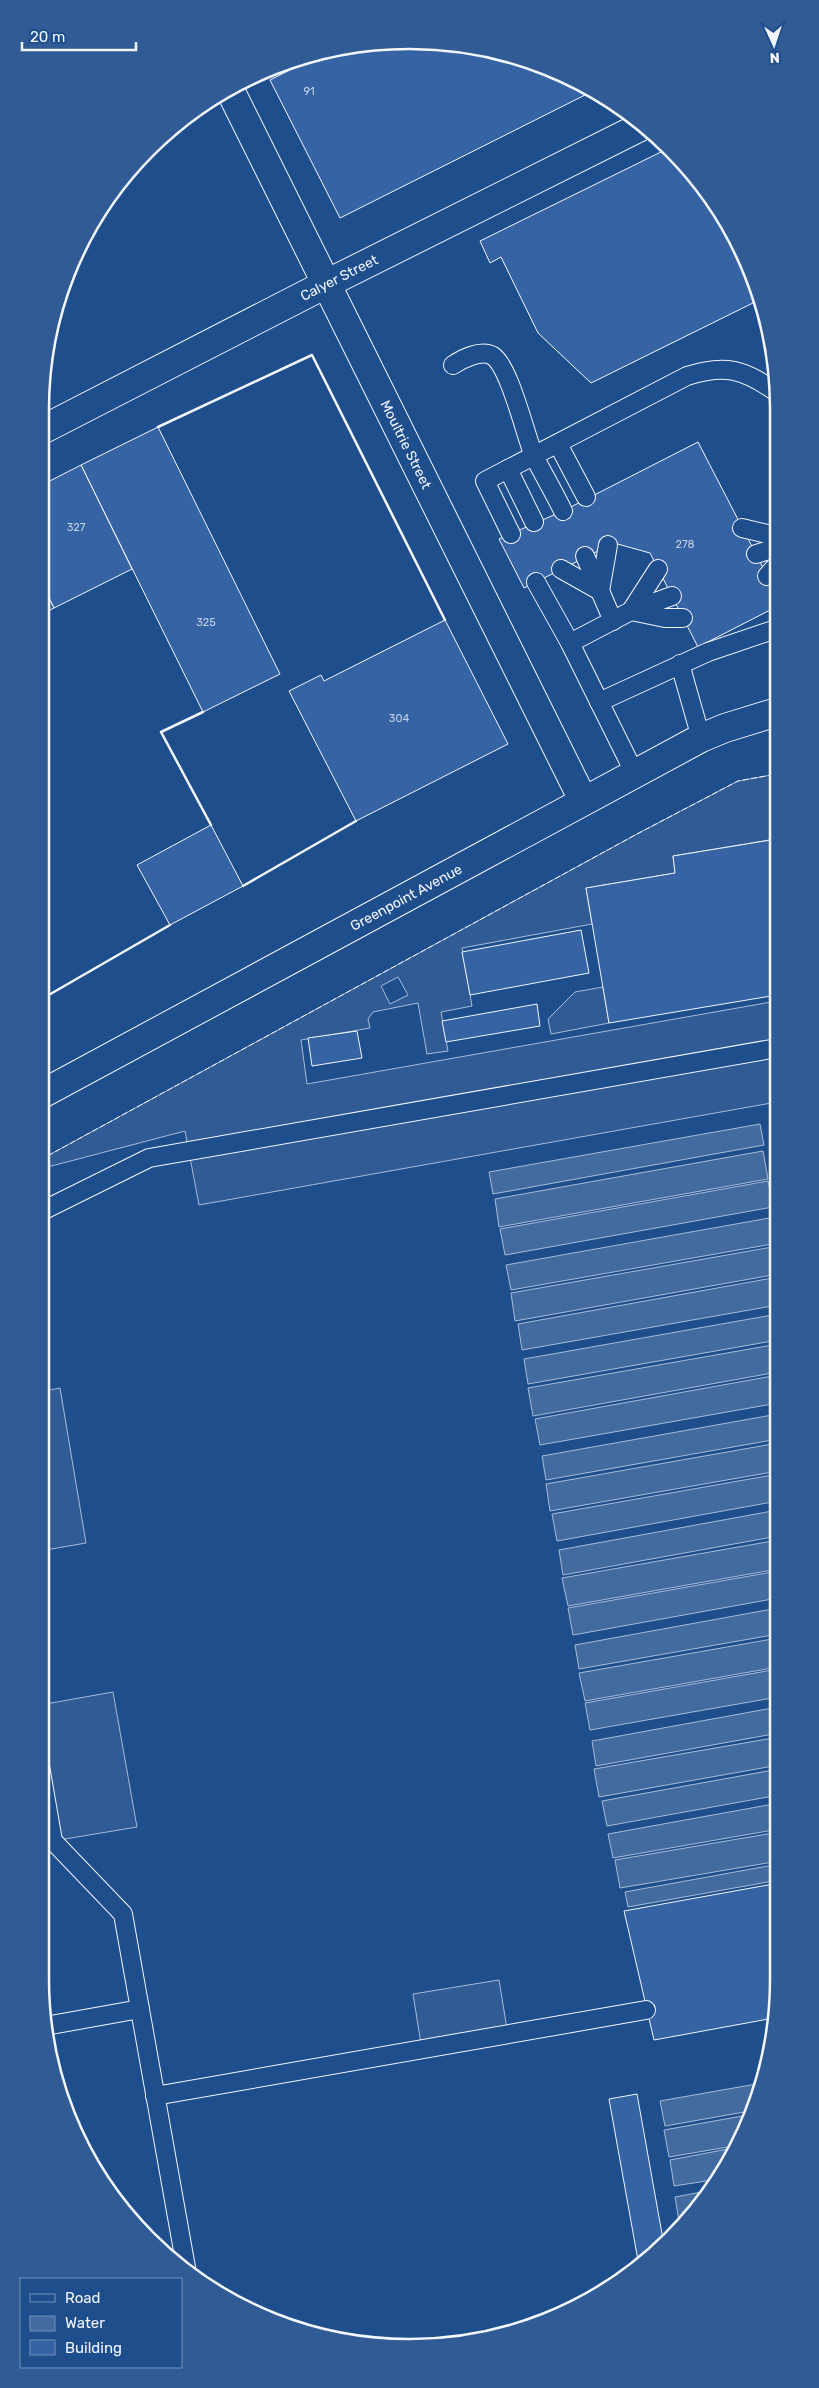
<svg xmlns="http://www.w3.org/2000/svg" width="819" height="2388" viewBox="0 0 819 2388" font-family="Rubik,sans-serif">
<rect width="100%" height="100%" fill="#1f4e8c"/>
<g fill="#305b95" stroke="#a8bbd7" fill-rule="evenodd">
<path d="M 777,774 L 777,793 L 769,840 L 673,856 L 675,873 L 586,888 L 592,924 L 462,948 L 472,1006 L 441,1012 L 448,1051 L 427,1054 L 418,1003 L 373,1012 L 368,1019 L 370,1028 L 301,1040 L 307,1084 L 777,1001 L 777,1102 L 199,1205 L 185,1131 L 40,1169 L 40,1160 L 637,834 L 738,781 ZM 398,977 L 408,995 L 390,1004 L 381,986 Z"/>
<path d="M 603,987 L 609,1023 L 551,1034 L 548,1019 L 575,992 Z"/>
<path d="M 60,1388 L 86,1543 L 40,1551 L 40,1392 Z"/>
<path d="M 113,1692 L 137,1827 L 53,1841 L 40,1766 L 40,1705 Z"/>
<path d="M 499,1980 L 508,2035 L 422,2050 L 413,1994 Z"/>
</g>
<g fill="#446ba0" stroke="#a8bbd7">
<path d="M 760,1124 L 764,1145 L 493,1194 L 489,1172 Z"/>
<path d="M 763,1151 L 768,1179 L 499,1227 L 495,1199 Z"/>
<path d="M 768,1181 L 773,1207 L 505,1255 L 500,1229 Z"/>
<path d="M 775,1217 L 778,1243 L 511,1290 L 506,1265 Z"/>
<path d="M 778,1246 L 778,1274 L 515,1321 L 511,1293 Z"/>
<path d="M 778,1277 L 778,1305 L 522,1350 L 518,1324 Z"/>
<path d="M 778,1314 L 778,1340 L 528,1384 L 524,1359 Z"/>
<path d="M 778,1344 L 778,1372 L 533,1416 L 528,1388 Z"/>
<path d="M 778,1375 L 778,1403 L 540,1445 L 535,1419 Z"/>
<path d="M 778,1414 L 778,1439 L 546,1480 L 542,1456 Z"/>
<path d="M 778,1443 L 778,1471 L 550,1511 L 546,1484 Z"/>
<path d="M 778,1474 L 778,1501 L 557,1541 L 552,1514 Z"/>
<path d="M 778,1510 L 778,1536 L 563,1575 L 559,1550 Z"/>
<path d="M 778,1540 L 778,1569 L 568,1606 L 562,1578 Z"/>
<path d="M 778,1571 L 778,1598 L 573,1635 L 568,1608 Z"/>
<path d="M 778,1608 L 778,1634 L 579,1669 L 575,1645 Z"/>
<path d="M 778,1638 L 778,1667 L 585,1701 L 579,1673 Z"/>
<path d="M 778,1669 L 778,1697 L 590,1730 L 585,1703 Z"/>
<path d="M 778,1707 L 779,1733 L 596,1766 L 592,1741 Z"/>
<path d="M 779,1737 L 779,1765 L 599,1797 L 594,1769 Z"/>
<path d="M 779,1769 L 779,1795 L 607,1826 L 602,1801 Z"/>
<path d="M 779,1803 L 779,1829 L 613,1858 L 608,1834 Z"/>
<path d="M 779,1832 L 779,1861 L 620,1888 L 615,1860 Z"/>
<path d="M 779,1864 L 779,1880 L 628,1907 L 625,1892 Z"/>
<path d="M 762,2083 L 750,2111 L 665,2126 L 660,2101 Z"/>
<path d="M 748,2115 L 734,2146 L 669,2157 L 664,2130 Z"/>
<path d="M 733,2148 L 719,2179 L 674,2186 L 670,2160 Z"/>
<path d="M 712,2190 L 688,2219 L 679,2221 L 675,2197 Z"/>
</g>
<g fill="#3563a3" stroke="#f2f6ff">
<path d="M 433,41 L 505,53 L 595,90 L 340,218 L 270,80 L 327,51 L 361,43 Z"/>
<path d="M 667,149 L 687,166 L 751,268 L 759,300 L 591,383 L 538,333 L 501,257 L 490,263 L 480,241 Z"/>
<path d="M 158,427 L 280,674 L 203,712 L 81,465 Z"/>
<path d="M 698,442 L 776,593 L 776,607 L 698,647 L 650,553 L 614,543 L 524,588 L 499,539 L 563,511 Z"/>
<path d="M 81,465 L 132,569 L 54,608 L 40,580 L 40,486 Z"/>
<path d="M 40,580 L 54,608 L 40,615 Z"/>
<path d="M 445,620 L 508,744 L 356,821 L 289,691 L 321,675 L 324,681 Z"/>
<path d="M 211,825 L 243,886 L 170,925 L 137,865 Z"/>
<path d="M 777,839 L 777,995 L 609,1023 L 586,888 L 675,873 L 673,856 Z"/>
<path d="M 581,930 L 589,973 L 470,995 L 462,952 Z"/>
<path d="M 537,1004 L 540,1026 L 446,1042 L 442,1021 Z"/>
<path d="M 357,1031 L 362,1058 L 312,1066 L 308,1038 Z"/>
<path d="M 779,1883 L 779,1979 L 774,2018 L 654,2040 L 624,1911 Z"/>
<path d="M 637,2094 L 664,2245 L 639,2266 L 609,2099 Z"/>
</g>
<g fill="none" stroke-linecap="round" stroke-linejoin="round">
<g stroke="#f2f6ff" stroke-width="20">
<g id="lane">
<path d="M 453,365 C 462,359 481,349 493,356 C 510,368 525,434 534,456 C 543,474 554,492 563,511"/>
<path d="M 558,444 L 586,497"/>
<path d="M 508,469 L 534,522"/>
<path d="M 742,528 L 776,536"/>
<path d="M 511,534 L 485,481 L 687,376 C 725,364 744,369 776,392"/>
<path d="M 756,554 L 776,548"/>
<path d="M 585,556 L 613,621"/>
<path d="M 561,569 L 600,591"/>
<path d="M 658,569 L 631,611 L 665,618 L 683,618"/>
<path d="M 767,576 L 776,566"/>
<path d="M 536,582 L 570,643 L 635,774"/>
<path d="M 600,591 L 608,545"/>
<path d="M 570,643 L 631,611 L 672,596"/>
<path d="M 680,664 L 701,738"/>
<path d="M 599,702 L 708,652 L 776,629"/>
<path d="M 40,1212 L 149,1158 L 777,1048"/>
<path d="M 40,1766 L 53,1841 L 123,1914 L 187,2273"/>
<path d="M 45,2026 L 140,2009"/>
<path d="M 155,2096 L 646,2010"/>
</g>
</g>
<g stroke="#f2f6ff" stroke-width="30">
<g id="street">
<path id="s1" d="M 229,88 L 583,800"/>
<path id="s2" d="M 40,431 L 326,284 L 640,127"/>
</g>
</g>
<g stroke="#f2f6ff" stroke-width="30">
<g id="primary">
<path id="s3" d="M 40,1095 L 701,738 L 725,728 L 777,712"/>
</g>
</g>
<use href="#lane" stroke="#1f4e8c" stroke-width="18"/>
<use href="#street" stroke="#1f4e8c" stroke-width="28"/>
<use href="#primary" stroke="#1f4e8c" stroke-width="28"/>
<path stroke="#f2f6ff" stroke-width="1" stroke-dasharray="6 2.5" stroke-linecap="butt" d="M 40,1160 L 637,834 L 738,781 L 777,774"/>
<g stroke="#f2f6ff" stroke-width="2.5">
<path d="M 158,427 L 312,355 L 445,620"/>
<path d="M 203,712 L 161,732 L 211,825"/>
<path d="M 243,886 L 356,821"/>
<path d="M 40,1000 L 170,925"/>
</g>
</g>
<g text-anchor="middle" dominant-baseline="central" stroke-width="4" stroke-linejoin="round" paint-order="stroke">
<g font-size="11" fill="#c3d1e8">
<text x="309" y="91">91</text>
<text x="76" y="527">327</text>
<text x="685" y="544">278</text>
<text x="206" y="622">325</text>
<text x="399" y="718">304</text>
</g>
<g font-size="14" fill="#f2f6ff" stroke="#1f4e8c">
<text stroke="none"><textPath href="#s2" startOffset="336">Calyer Street</textPath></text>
<text stroke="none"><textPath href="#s1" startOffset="398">Moultrie Street</textPath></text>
<text stroke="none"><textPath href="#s3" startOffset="416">Greenpoint Avenue</textPath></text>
</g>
</g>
<path d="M0 0H819V2388H0ZM409 49H410A360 360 0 0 1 770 409V1979A360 360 0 0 1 410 2339H409A360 360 0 0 1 49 1979V409A360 360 0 0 1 409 49Z" fill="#305b95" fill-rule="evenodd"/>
<path fill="none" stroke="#f2f6ff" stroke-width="2.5" d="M409 49H410A360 360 0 0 1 770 409V1979A360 360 0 0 1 410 2339H409A360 360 0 0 1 49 1979V409A360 360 0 0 1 409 49Z"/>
<rect x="20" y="2278" width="162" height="90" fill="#1f4e8c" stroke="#7391ba"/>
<rect x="30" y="2294" width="25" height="8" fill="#1f4e8c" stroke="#7391ba"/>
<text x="65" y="2303" font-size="15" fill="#f2f6ff">Road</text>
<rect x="30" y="2316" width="25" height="15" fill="#446ba0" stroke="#7391ba"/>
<text x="65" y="2328" font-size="15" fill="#f2f6ff">Water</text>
<rect x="30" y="2340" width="25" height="15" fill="#3563a3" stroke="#7391ba"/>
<text x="65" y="2353" font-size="15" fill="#f2f6ff">Building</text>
<g transform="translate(774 45) rotate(177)" stroke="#1f4e8c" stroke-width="4" paint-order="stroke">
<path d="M0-4L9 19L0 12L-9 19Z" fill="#f2f6ff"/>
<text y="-8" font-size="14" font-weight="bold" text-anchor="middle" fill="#f2f6ff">N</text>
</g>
<path d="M22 42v8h114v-8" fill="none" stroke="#f2f6ff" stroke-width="2.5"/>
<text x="30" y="42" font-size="15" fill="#f2f6ff" stroke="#1f4e8c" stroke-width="4" paint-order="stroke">20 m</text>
</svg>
